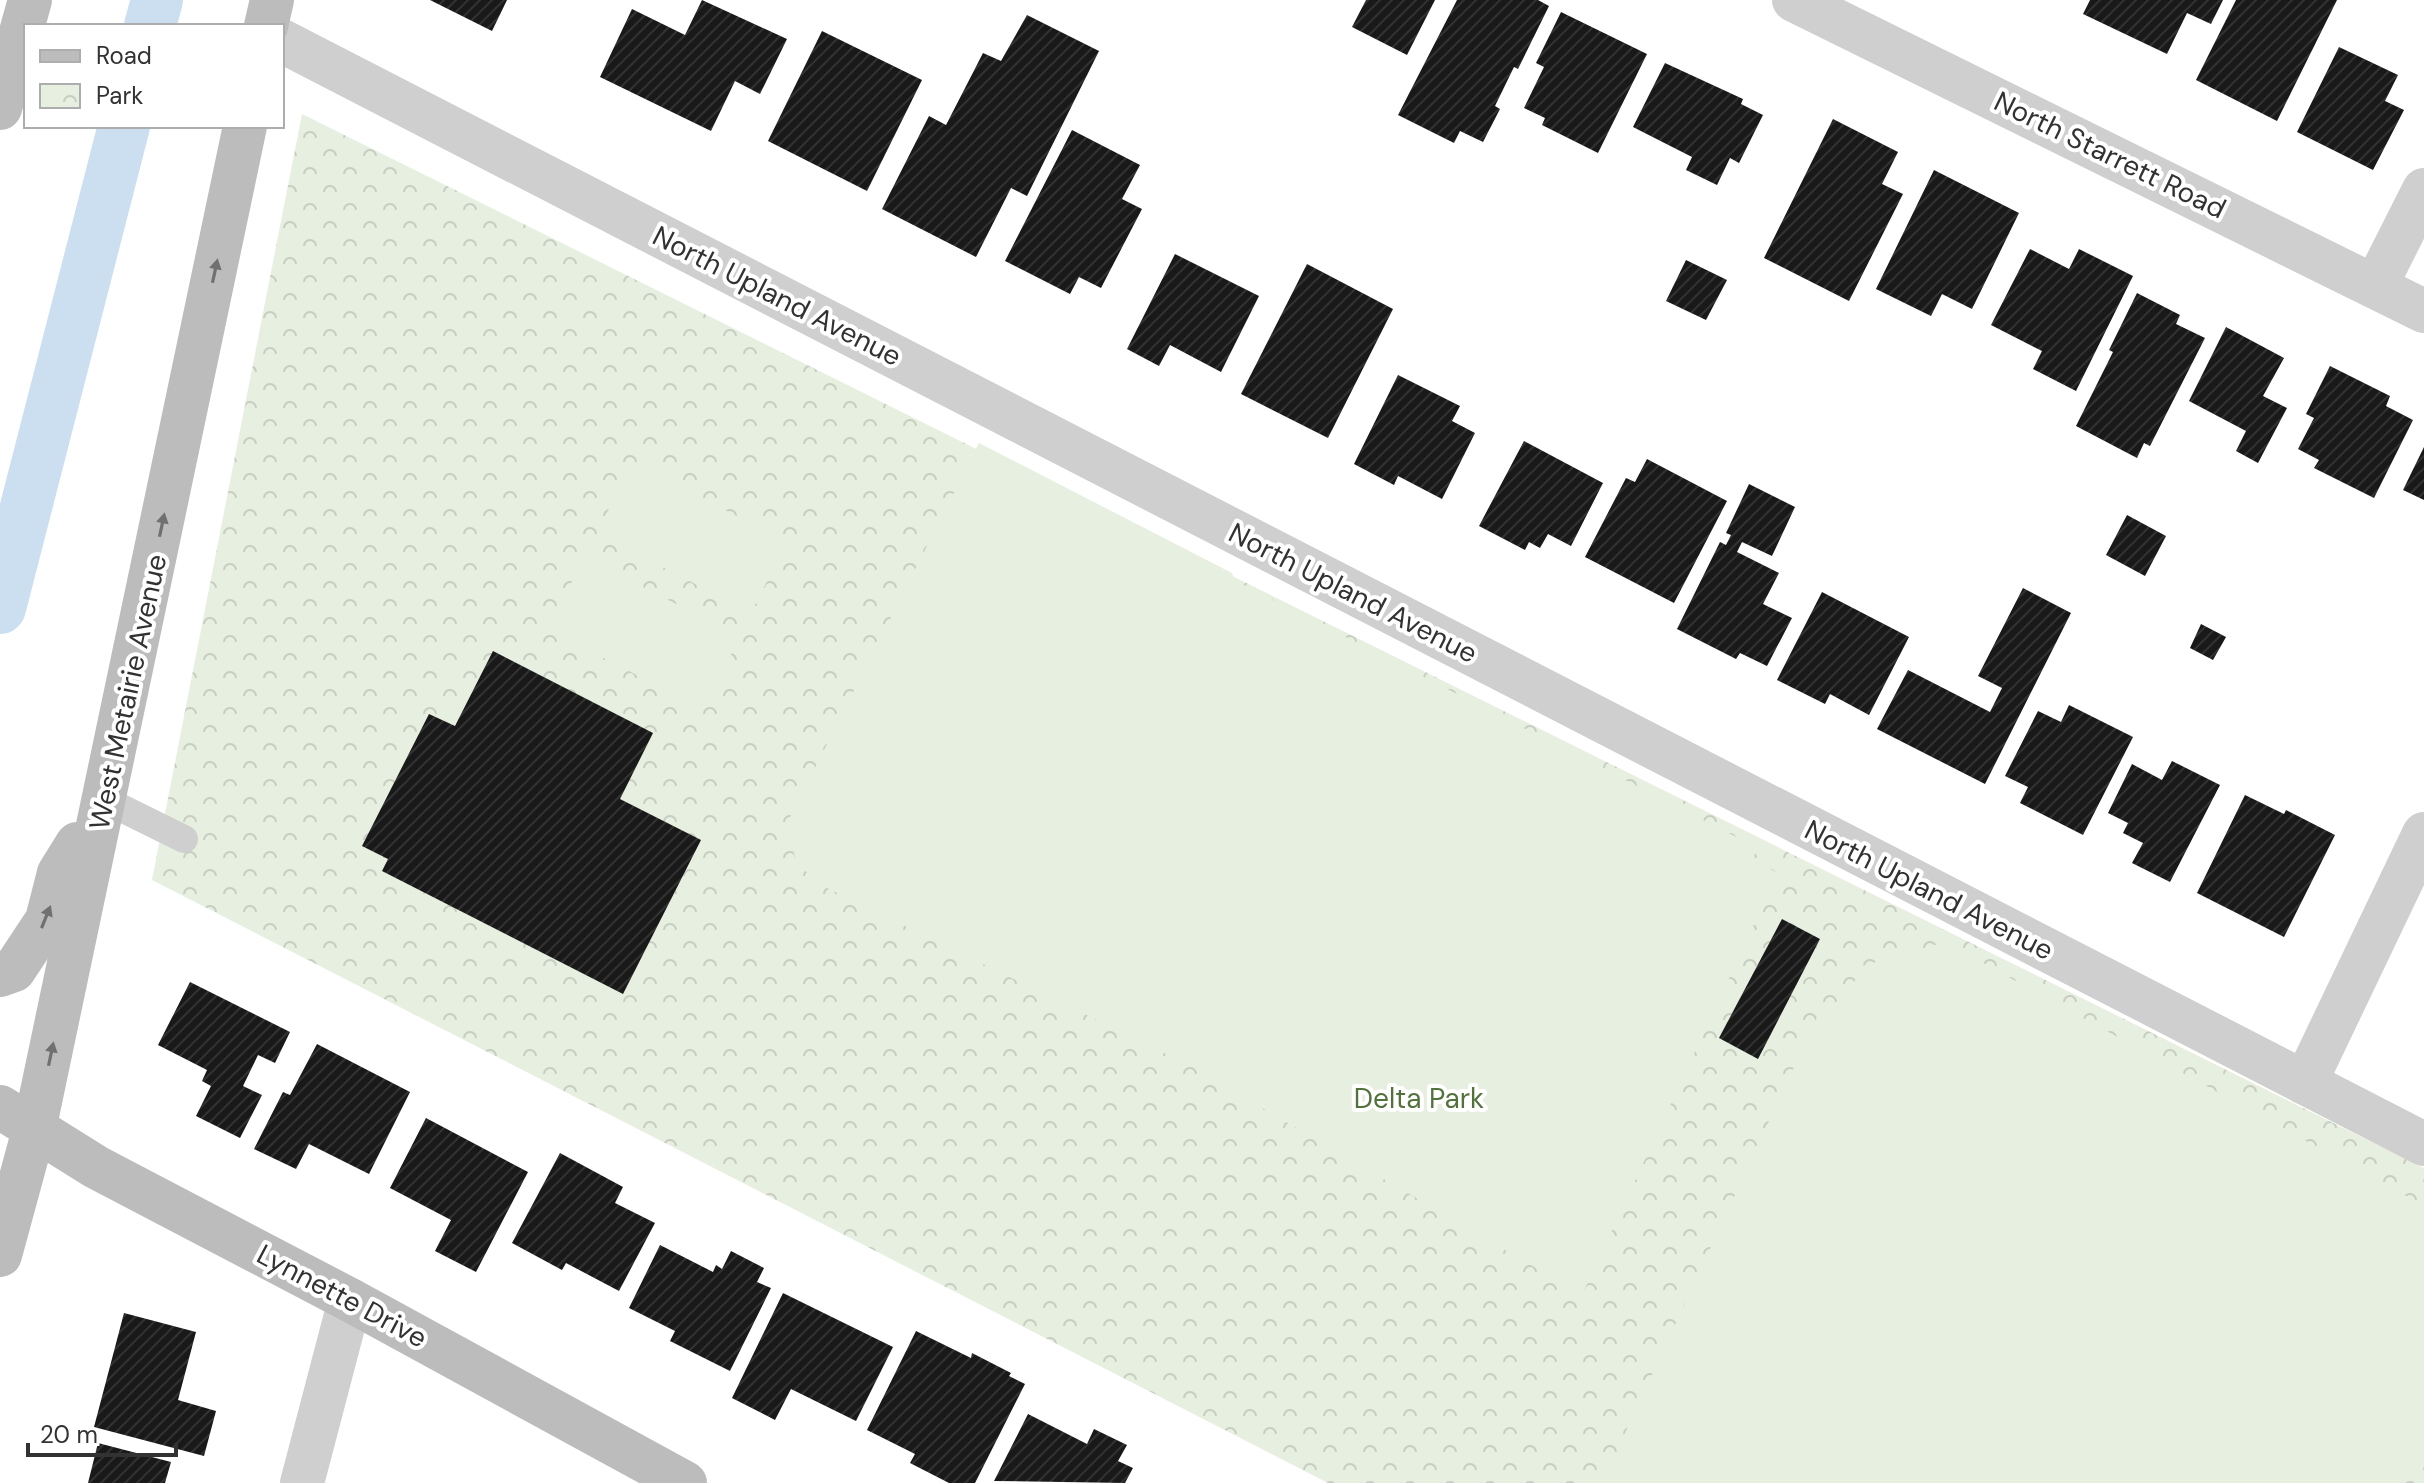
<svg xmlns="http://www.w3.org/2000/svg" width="2424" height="1483" viewBox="0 0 2424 1483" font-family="'DM Sans',sans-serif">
<defs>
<pattern id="park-crowns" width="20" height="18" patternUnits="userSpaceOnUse" patternTransform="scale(2)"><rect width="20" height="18" fill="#e7efe0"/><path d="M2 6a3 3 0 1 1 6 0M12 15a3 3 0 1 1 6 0" fill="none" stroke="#c7cdc1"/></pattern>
<pattern id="building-hatch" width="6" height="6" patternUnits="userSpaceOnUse" patternTransform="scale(2)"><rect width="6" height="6" fill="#191919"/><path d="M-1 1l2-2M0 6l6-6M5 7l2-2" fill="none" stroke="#323232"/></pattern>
</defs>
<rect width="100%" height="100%" fill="#fff"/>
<path fill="url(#park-crowns)" d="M 302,114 L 2424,1168 L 2424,1483 L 1328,1483 L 152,880 Z"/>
<g fill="#e7efe0">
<path d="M 979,443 L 1232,573 L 1234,580 L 1758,848 L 1752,860 L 1778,873 L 1582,1295 L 1187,1064 L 823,886 L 798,865 L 785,827 Z"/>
<path d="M 632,462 L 787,542 L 751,613 L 597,533 Z"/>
<path d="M 585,557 L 740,637 L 703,709 L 547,629 Z"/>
<path d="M 1945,942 L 2424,1206 L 2424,1456 L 2419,1465 L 2400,1483 L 1602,1483 L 1818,1015 L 1835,1022 L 1862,966 Z"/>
</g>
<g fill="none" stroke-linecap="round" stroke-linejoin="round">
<g stroke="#ccdff0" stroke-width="52">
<path d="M 150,26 L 157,0"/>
<path d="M 0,608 L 124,126"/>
</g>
</g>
<g fill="url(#building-hatch)">
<path d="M 430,0 L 507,0 L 492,31 Z"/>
<path d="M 702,0 L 787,39 L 760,94 L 735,81 L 711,131 L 600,77 L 632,9 L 685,35 Z"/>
<path d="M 1366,0 L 1435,0 L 1407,55 L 1352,27 Z"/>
<path d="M 1457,0 L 1538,0 L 1549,6 L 1518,69 L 1514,67 L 1495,106 L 1500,109 L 1483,142 L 1460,131 L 1454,143 L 1398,115 Z"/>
<path d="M 2090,0 L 2223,0 L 2211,24 L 2187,13 L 2167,54 L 2083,14 Z"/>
<path d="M 2236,0 L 2337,0 L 2277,121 L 2196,80 Z"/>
<path d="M 1561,12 L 1647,54 L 1598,153 L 1542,125 L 1545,118 L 1524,108 L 1544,67 L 1536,63 Z"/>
<path d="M 1027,15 L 1099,51 L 1027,196 L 1011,188 L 976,257 L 882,209 L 929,116 L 946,125 L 983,53 L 1001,61 Z"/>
<path d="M 822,31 L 922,80 L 867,191 L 768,141 Z"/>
<path d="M 2339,47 L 2398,75 L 2385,101 L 2404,110 L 2373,170 L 2297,132 Z"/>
<path d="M 1665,63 L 1743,99 L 1741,104 L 1763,115 L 1739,163 L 1730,158 L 1717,185 L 1686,170 L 1692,157 L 1633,127 Z"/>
<path d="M 1833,119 L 1898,152 L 1882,184 L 1903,194 L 1849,301 L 1764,258 Z"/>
<path d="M 1072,130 L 1140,165 L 1122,199 L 1142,209 L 1101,288 L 1079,277 L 1070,294 L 1005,261 Z"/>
<path d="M 1934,170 L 2019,213 L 1972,309 L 1942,294 L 1931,316 L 1876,289 Z"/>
<path d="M 2030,249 L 2069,269 L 2079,249 L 2133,276 L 2076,391 L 2033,369 L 2042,351 L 1991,325 Z"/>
<path d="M 1175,254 L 1259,296 L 1221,372 L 1170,345 L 1159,366 L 1127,349 Z"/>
<path d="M 1686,260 L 1727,280 L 1706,320 L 1666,301 Z"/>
<path d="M 1307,264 L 1393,309 L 1328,438 L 1241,394 Z"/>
<path d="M 2137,293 L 2180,315 L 2176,324 L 2205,338 L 2150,446 L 2144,443 L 2137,458 L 2076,426 L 2113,352 L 2109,350 Z"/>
<path d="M 2226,327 L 2284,358 L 2263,396 L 2287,408 L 2258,463 L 2236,451 L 2246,431 L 2189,401 Z"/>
<path d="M 2330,366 L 2390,396 L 2386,406 L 2413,420 L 2374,498 L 2314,468 L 2319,460 L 2298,449 L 2314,418 L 2306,414 Z"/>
<path d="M 1398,375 L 1460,406 L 1452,421 L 1475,433 L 1442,499 L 1398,476 L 1394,485 L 1354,464 Z"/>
<path d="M 1524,441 L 1603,483 L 1571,546 L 1548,534 L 1540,548 L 1529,542 L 1525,550 L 1479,526 Z"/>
<path d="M 2424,447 L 2424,500 L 2403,490 Z"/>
<path d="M 1647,459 L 1727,501 L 1674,603 L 1585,557 L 1626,478 L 1635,482 Z"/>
<path d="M 1749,484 L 1795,507 L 1772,556 L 1742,542 L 1737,552 L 1779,573 L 1763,604 L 1792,618 L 1767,666 L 1740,653 L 1736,659 L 1677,629 L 1720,542 L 1726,545 L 1731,535 L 1726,533 Z"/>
<path d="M 2127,515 L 2166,536 L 2145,576 L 2106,555 Z"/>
<path d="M 2023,588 L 2071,613 L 1985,784 L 1877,729 L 1908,670 L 1990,712 L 2002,688 L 1978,676 Z"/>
<path d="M 1822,592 L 1909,637 L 1869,715 L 1830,694 L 1825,704 L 1777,680 Z"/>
<path d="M 2201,624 L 2226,637 L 2213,660 L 2190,648 Z"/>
<path d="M 493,651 L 653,733 L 620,799 L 701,840 L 623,994 L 382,871 L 388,859 L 362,846 L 429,714 L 455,726 Z"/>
<path d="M 2069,705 L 2133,737 L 2083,835 L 2020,803 L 2028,787 L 2005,776 L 2038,711 L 2061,722 Z"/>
<path d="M 2172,761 L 2220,785 L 2170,882 L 2132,863 L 2143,843 L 2123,833 L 2128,823 L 2108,813 L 2132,764 L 2162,780 Z"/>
<path d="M 2245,795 L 2284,814 L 2286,810 L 2335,835 L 2284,937 L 2197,893 Z"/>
<path d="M 1782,919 L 1820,939 L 1758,1059 L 1719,1038 Z"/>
<path d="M 190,982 L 290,1032 L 275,1063 L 258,1055 L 243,1086 L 262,1095 L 240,1138 L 196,1116 L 211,1086 L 202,1081 L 207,1070 L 158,1045 Z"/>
<path d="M 317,1044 L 410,1092 L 369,1174 L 309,1144 L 296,1169 L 254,1149 L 283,1092 L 290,1095 Z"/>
<path d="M 426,1118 L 528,1172 L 476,1272 L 435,1251 L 451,1220 L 390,1188 Z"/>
<path d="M 560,1153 L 623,1187 L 615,1203 L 655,1223 L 619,1291 L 566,1263 L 562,1270 L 512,1243 Z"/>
<path d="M 660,1245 L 713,1272 L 716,1265 L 722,1269 L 731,1251 L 764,1268 L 757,1282 L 771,1288 L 730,1371 L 670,1341 L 675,1331 L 629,1308 Z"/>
<path d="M 783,1293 L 893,1347 L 856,1421 L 791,1389 L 775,1420 L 732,1398 Z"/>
<path d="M 124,1313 L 196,1332 L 178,1400 L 216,1411 L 204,1456 L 94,1427 Z"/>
<path d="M 916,1331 L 971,1358 L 972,1353 L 1011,1373 L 1009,1376 L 1025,1384 L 975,1483 L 949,1483 L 910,1463 L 915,1454 L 867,1430 Z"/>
<path d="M 1028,1414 L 1087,1444 L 1094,1429 L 1127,1445 L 1118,1461 L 1133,1468 L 1125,1483 L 994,1481 Z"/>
<path d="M 98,1443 L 171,1462 L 165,1483 L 88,1483 Z"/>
</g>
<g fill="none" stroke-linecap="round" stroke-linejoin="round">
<path stroke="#cfcfcf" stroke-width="28" d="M 105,800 L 184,839"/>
<g stroke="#cfcfcf" stroke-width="44">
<path d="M 1794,0 L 2424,311"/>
<path d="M 282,41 L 2424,1144"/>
<path d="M 2376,285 L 2424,190"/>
<path d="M 2305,1083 L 2424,834"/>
<path d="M 302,1483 L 350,1300"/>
</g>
<g stroke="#bcbcbc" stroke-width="44">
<path d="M 266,26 L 272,0"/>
<path d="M 0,108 L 30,0"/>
<path d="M 0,975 L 14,970 L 47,920 L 59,873 L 77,844"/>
<path d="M 0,1107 L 96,1167 L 350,1300 L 685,1483"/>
<path d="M 0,1255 L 34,1130 L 245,126"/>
</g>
</g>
<defs><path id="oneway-solid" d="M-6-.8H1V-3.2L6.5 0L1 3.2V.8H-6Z" transform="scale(2)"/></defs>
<g fill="#707070">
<use href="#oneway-solid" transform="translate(215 271) rotate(-78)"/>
<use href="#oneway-solid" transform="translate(162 525) rotate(-78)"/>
<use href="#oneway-solid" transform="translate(46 917) rotate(-68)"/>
<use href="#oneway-solid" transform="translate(51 1054) rotate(-78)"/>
</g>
<g text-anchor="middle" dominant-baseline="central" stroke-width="8" stroke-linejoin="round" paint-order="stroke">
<g font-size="28" fill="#323232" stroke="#fff">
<text transform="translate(2110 155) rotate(26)">North Starrett Road</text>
<text transform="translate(777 296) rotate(27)">North Upland Avenue</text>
<text transform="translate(1353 593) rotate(27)">North Upland Avenue</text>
<text transform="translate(128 692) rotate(-78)">West Metairie Avenue</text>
<text transform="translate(1929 890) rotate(27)">North Upland Avenue</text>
<text transform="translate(342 1296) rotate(28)">Lynnette Drive</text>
</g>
<g font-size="28" fill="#51723b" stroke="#fff">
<text x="1419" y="1098">Delta Park</text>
</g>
</g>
<rect x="24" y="24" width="260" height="104" fill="#ffffff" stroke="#adadad" stroke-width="2"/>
<rect x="40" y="50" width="40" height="12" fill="#bcbcbc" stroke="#adadad" stroke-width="2"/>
<text x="96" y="64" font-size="24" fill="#323232">Road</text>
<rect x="40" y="84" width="40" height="24" fill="url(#park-crowns)" stroke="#adadad" stroke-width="2"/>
<text x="96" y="104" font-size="24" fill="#323232">Park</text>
<path d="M28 1443v12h148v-12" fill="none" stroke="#323232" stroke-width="4"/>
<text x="40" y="1443" font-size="24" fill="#323232" stroke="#ffffff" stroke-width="6" paint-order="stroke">20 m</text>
</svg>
